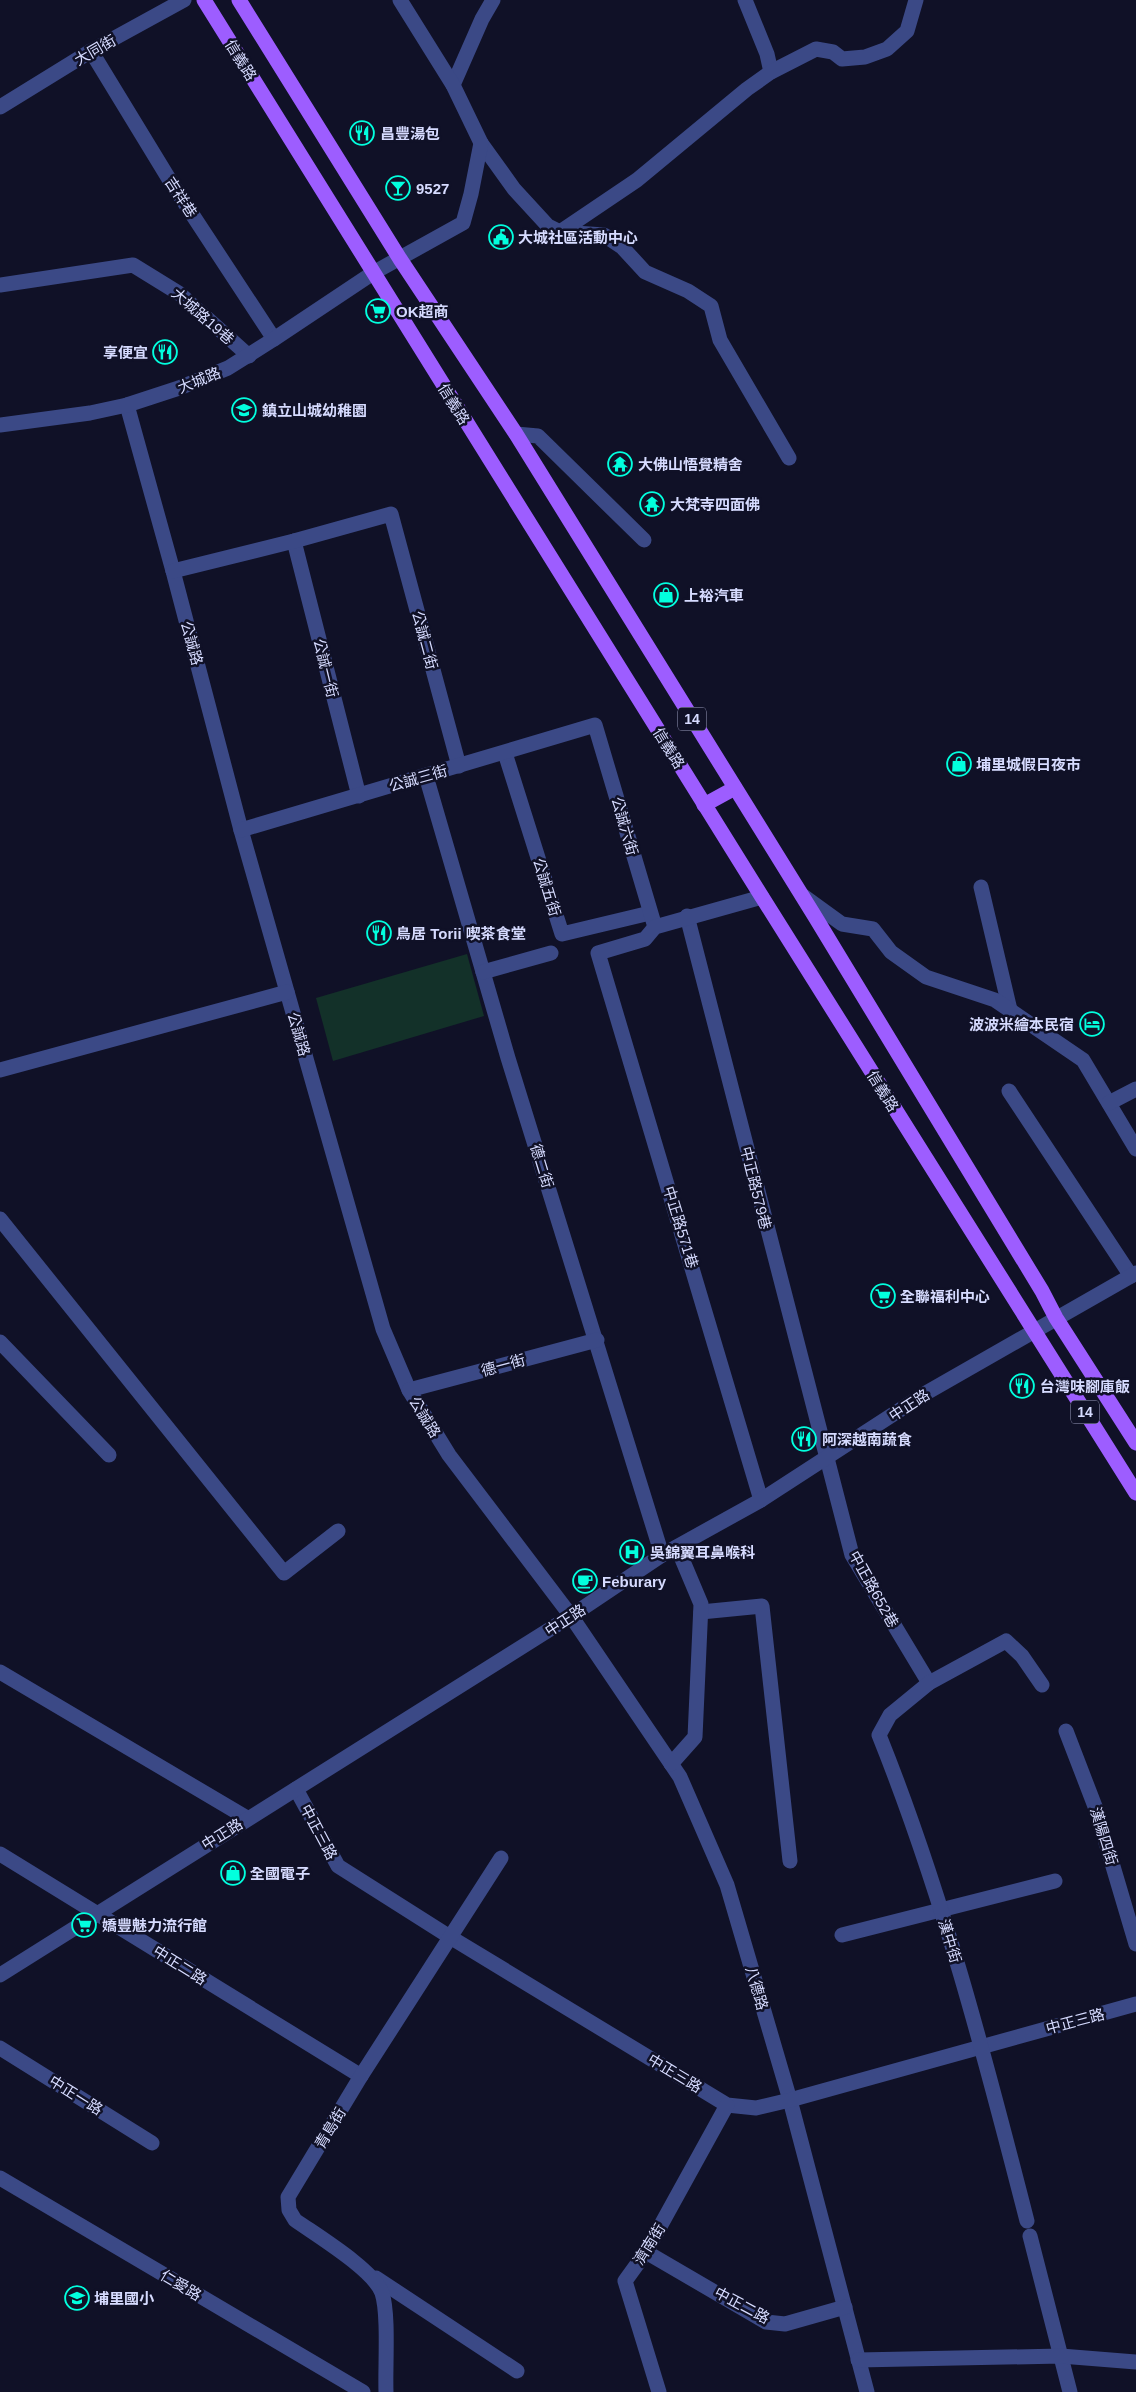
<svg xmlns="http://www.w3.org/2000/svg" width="1136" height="2392" viewBox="0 0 1136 2392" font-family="Arial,'Noto Sans TC',sans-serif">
<rect width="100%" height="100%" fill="#101127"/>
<path fill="#133129" d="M 467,954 L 484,1016 L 333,1061 L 316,998 Z"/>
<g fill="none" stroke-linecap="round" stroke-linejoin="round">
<g stroke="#3b4986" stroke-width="15">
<path d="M 745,0 L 767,54 L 771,72"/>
<path d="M 91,51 L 169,179 L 274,339"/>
<path d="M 453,85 L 482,19 L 493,0"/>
<path d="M 0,107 L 91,51 L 184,0"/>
<path d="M 481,143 L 514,189 L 548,226 L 560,232 L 604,235 L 622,247 L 645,272 L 688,291 L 711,306 L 720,340 L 789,458"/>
<path d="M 560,232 L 637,180 L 747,89 L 771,72 L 816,49 L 833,52 L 842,59 L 865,57 L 887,49 L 907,31 L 916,0"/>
<path d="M 0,285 L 133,265 L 180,294 L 249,356"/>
<path d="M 127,405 L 173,571 L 241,830 L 383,1329 L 409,1390 L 449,1455 L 571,1616 L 680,1777 L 727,1885 L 790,2100 L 867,2392"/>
<path d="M 0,425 L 90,413 L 127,405 L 179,388 L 228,368 L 274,339 L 373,273 L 463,223 L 471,194 L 481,143 L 453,85 L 400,0"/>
<path d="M 516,434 L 538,436 L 644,540"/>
<path d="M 294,541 L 359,796"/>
<path d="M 173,571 L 294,541 L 391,514 L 459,766"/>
<path d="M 505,753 L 562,934 L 650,913"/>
<path d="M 426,776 L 508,1058 L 662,1555"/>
<path d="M 241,830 L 595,725 L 655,927"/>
<path d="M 981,887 L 1010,1010"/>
<path d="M 802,895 L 842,924 L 873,929 L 891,952 L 926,977 L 995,1000 L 1083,1060 L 1136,1149"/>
<path d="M 687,916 L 852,1555 L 929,1683"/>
<path d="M 483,972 L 551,953"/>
<path d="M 0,1070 L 287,992"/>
<path d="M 1009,1091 L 1131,1276"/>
<path d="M 1109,1103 L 1136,1089"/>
<path d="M 0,1219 L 284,1573 L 338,1531"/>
<path d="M 0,1342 L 109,1455"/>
<path d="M 409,1390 L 597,1340"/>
<path d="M 761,1500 L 598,953 L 645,939 L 655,927 L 762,897"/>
<path d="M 701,1612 L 762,1606 L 790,1861"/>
<path d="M 0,1672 L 247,1818"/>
<path d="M 1066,1731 L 1096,1809 L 1136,1944"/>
<path d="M 671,1764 L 695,1737 L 701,1604 L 677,1547"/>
<path d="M 296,1789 L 338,1866 L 450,1937 L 727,2105 L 756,2108 L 790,2100 L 1136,2004"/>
<path d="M 0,1854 L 361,2076"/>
<path d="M 842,1935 L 1055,1881"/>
<path d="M 0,1975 L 571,1616 L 662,1555 L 761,1500 L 926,1393 L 1136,1273"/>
<path d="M 0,2048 L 152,2143"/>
<path d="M 0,2178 L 363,2392"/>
<path d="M 1027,2221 C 985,2057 942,1892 879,1735 L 890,1715 L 929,1683 L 1006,1641 L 1022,1656 L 1042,1685"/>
<path d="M 1030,2236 L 1070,2392"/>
<path d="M 646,2252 L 766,2322 L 785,2324 L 845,2307"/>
<path d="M 376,2278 L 517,2371"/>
<path d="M 858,2360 L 1061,2356 L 1136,2362"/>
<path d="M 386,2392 C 385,2368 389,2314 382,2293 C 374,2270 316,2235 295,2220 L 289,2210 L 288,2197 L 361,2076 L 501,1858"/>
<path d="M 659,2392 L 625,2281 L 646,2252 L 727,2105"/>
</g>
<g stroke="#9d5dff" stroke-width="15">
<path d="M 204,0 L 762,897 L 1136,1493"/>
<path d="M 239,0 L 400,259 L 516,434 L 814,915 L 1042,1291 L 1056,1318 L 1136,1443"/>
<path d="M 704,805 L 735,788"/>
</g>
</g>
<defs>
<g id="restaurant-ring" transform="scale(1.25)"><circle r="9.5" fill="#101127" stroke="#02ffde" stroke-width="1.5"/><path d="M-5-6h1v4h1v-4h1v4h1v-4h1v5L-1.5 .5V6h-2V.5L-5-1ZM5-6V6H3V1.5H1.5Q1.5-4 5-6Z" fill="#02ffde"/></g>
<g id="bar-ring" transform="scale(1.25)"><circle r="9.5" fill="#101127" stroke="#02ffde" stroke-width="1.5"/><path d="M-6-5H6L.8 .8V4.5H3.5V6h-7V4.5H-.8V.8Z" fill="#02ffde"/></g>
<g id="civic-ring" transform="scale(1.25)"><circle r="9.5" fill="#101127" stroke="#02ffde" stroke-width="1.5"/><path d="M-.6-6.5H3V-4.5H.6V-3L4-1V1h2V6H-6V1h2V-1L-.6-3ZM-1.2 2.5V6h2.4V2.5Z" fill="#02ffde"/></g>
<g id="supermarket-ring" transform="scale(1.25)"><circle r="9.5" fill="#101127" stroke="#02ffde" stroke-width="1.5"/><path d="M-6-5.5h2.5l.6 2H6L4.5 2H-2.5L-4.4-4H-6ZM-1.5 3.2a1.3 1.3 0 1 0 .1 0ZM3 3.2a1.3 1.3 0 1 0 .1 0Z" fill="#02ffde"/></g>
<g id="school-ring" transform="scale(1.25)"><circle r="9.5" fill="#101127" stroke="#02ffde" stroke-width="1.5"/><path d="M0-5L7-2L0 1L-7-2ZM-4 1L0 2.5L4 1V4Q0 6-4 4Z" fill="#02ffde"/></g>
<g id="temple-ring" transform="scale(1.25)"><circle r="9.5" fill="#101127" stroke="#02ffde" stroke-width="1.5"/><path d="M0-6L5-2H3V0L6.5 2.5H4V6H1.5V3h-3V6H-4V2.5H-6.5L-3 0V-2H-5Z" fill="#02ffde"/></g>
<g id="shop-ring" transform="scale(1.25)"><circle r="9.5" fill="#101127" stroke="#02ffde" stroke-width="1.5"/><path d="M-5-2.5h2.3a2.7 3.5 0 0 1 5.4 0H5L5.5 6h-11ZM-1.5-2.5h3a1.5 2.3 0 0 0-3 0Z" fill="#02ffde"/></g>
<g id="hotel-ring" transform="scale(1.25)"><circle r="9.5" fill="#101127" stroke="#02ffde" stroke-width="1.5"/><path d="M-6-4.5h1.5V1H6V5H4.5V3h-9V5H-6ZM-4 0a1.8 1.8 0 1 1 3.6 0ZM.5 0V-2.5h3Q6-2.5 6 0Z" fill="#02ffde"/></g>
<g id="hospital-ring" transform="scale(1.25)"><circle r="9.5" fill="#101127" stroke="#02ffde" stroke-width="1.5"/><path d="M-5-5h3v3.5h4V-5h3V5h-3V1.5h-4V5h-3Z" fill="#02ffde"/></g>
<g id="cafe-ring" transform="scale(1.25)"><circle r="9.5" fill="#101127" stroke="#02ffde" stroke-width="1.5"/><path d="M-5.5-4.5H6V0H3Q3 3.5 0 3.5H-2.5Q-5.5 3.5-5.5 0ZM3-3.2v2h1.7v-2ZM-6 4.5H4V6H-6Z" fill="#02ffde"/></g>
</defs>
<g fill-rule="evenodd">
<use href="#restaurant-ring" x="362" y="133"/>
<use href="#bar-ring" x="398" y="188"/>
<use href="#civic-ring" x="501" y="237"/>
<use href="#supermarket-ring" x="378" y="311"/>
<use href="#restaurant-ring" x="165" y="352"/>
<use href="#school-ring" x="244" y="410"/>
<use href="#temple-ring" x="620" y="464"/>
<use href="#temple-ring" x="652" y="504"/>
<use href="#shop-ring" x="666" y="595"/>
<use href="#shop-ring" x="959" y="764"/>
<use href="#restaurant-ring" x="379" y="933"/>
<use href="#hotel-ring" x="1092" y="1024"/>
<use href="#supermarket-ring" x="883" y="1296"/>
<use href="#restaurant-ring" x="1022" y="1386"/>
<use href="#restaurant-ring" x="804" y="1439"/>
<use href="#hospital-ring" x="632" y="1552"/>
<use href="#cafe-ring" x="585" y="1581"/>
<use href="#shop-ring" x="233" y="1873"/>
<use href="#supermarket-ring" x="84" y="1925"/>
<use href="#school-ring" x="77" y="2298"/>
</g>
<g text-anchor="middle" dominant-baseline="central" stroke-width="5" stroke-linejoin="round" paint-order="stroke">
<g fill="#101127" stroke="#9b9ebe" stroke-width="1">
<rect x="678" y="707.5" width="28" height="23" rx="4"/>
<rect x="1071" y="1400.5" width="28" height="23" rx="4"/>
</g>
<g font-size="14" font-weight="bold" fill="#d6dbff">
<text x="692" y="719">14</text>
<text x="1085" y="1412">14</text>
</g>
<g font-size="15" fill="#d6dbff" stroke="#101127">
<text transform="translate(95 50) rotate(-30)">大同街</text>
<text transform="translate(241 60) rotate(58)">信義路</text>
<text transform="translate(181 197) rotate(57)">吉祥巷</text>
<text transform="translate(203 316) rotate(41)">大城路19巷</text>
<text transform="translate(199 380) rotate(-22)">大城路</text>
<text transform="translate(454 404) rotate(58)">信義路</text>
<text transform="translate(425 640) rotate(75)">公誠二街</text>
<text transform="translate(192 643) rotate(75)">公誠路</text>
<text transform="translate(326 668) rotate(76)">公誠一街</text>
<text transform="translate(669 748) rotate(58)">信義路</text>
<text transform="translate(418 778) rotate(-16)">公誠三街</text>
<text transform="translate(625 826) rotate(74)">公誠六街</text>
<text transform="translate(547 887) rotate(73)">公誠五街</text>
<text transform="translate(299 1034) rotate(74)">公誠路</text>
<text transform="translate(883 1091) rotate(58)">信義路</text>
<text transform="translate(542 1166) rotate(73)">德二街</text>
<text transform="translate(756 1188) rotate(76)">中正路579巷</text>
<text transform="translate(681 1227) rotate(73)">中正路571巷</text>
<text transform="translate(503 1365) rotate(-15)">德一街</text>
<text transform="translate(909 1405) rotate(-33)">中正路</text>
<text transform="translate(425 1417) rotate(58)">公誠路</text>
<text transform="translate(874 1589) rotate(61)">中正路652巷</text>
<text transform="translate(565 1620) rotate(-33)">中正路</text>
<text transform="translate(319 1832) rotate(62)">中正三路</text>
<text transform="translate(222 1834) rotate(-32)">中正路</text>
<text transform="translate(1104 1836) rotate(73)">漢陽四街</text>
<text transform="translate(950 1941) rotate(73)">漢中街</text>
<text transform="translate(180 1965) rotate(32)">中正二路</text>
<text transform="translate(757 1988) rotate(74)">八德路</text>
<text transform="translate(1075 2021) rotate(-15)">中正三路</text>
<text transform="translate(675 2073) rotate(31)">中正三路</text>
<text transform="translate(76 2095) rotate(32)">中正一路</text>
<text transform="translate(330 2128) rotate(-59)">青島街</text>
<text transform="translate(649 2244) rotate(-58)">濟南街</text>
<text transform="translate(181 2285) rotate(31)">仁愛路</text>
<text transform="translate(742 2305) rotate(28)">中正二路</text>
</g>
<g font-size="15" font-weight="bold" fill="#d6dbff" stroke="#101127" text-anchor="start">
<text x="380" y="133">昌豐湯包</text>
<text x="416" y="188">9527</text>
<text x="518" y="237">大城社區活動中心</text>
<text x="396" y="311">OK超商</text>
<text x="148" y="352" text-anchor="end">享便宜</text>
<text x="262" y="410">鎮立山城幼稚園</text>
<text x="638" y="464">大佛山悟覺精舍</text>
<text x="670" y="504">大梵寺四面佛</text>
<text x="684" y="595">上裕汽車</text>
<text x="976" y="764">埔里城假日夜市</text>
<text x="396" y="933">鳥居 Torii 喫茶食堂</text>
<text x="1074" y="1024" text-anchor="end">波波米繪本民宿</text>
<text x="900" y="1296">全聯福利中心</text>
<text x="1040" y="1386">台灣味腳庫飯</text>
<text x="822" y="1439">阿深越南蔬食</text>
<text x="650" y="1552">吳錦翼耳鼻喉科</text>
<text x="602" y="1581">Feburary</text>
<text x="250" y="1873">全國電子</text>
<text x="102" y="1925">嬌豐魅力流行館</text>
<text x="94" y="2298">埔里國小</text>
</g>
</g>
</svg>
